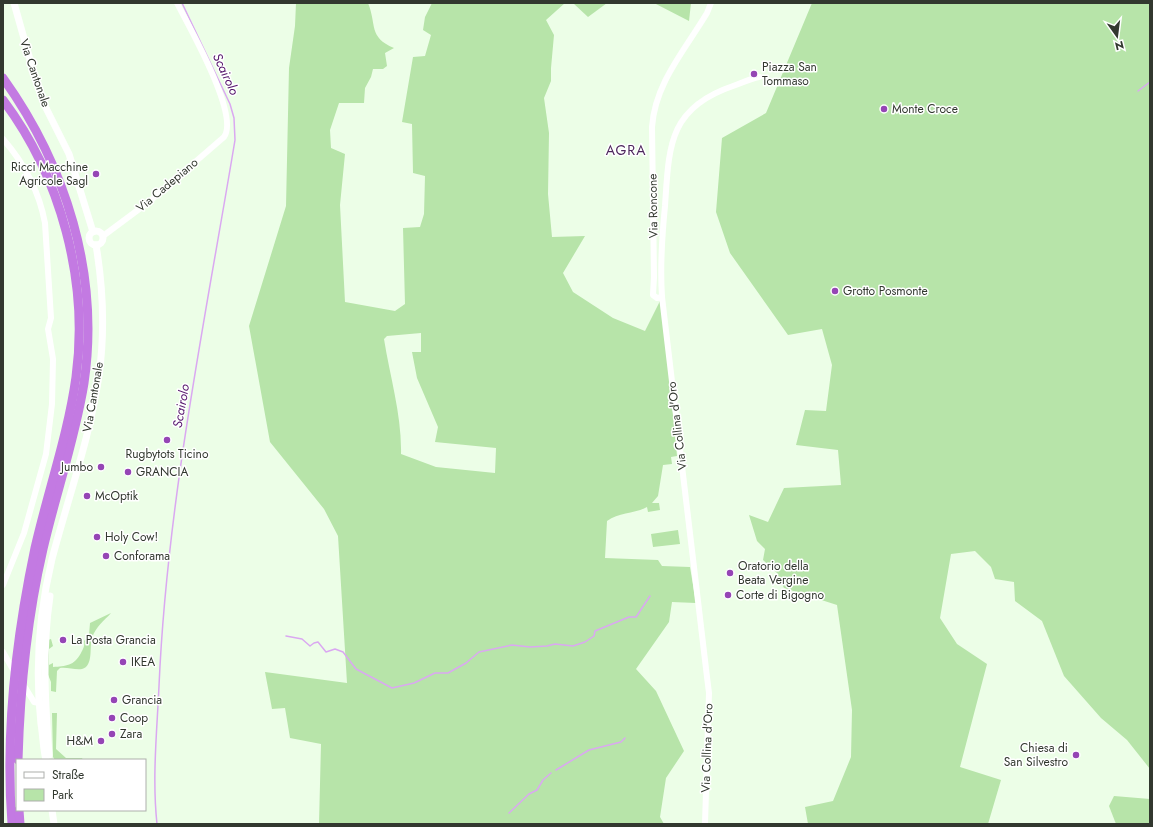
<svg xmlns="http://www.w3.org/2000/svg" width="1153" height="827" viewBox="0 0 1153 827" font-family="Jost,sans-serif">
<rect width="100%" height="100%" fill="#ecfee7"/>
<g fill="#b7e4a9" fill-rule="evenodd">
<path d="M 296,3 L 368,3 C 377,25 368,37 394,48 L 385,53 L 387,66 L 383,69 L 373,69 L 371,77 L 365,88 L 364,103 L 339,103 L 330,130 L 331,148 L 345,154 L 340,205 L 345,302 L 395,311 L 405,304 L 403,228 L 420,227 L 424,214 L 425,176 L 413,173 L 412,124 L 402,122 L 413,57 L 425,56 L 431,35 L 423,30 L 425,17 L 432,3 L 565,3 L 546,20 L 554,35 L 551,68 L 551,81 L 544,98 L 549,133 L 548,194 L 552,237 L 585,236 L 563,273 L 573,292 L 613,318 L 645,331 L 662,297 L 677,456 L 671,457 L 672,464 L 663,465 L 658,496 L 652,503 L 659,503 L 660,510 L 648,512 L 647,507 C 634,514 619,512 607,521 L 605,558 L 658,560 L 662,566 L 690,567 L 696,603 L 672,602 L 669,622 L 636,669 L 656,691 L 684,751 L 666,778 L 660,817 L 664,824 L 319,824 L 321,744 L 290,738 L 285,708 L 272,709 L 265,672 L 347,683 L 338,536 L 324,509 L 270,442 L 249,326 L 286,206 L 289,68 L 295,26 ZM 421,333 L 421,352 L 412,352 L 417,378 L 438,427 L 435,442 L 496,448 L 495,473 L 436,467 L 401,454 C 402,416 390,377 384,339 L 387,336 Z"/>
<path d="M 573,3 L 607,3 L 588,17 Z"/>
<path d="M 654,3 L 691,3 L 689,21 Z"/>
<path d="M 812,3 L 1150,3 L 1150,769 L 1127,740 L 1101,718 L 1064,676 L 1042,621 L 1015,601 L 1014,582 L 995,579 L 991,567 L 975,551 L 951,554 L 940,618 L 957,644 L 987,664 L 960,767 L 1001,780 L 988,824 L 808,824 L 805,807 L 833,801 L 851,757 L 852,710 L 837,605 L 784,588 L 777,573 L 763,560 L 765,549 L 757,541 L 749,515 L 768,522 L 784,488 L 841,485 L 838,450 L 796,445 L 805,410 L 826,411 L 832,365 L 822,329 L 788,335 L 730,253 L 716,212 L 722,138 L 766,113 Z"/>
<path d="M 678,530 L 680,544 L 653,547 L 651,534 Z"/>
<path d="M 111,613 C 104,621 96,626 92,638 C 89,646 94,666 82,669 C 75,670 67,667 60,668 L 57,671 L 56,692 L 51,691 L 51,682 L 47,672 L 48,640 L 51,639 L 53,646 L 49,649 L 49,665 L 53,663 L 53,667 C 66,666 74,666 81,653 C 83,649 85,646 84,641 L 89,635 L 90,623 Z"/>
<path d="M 52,713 L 57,713 L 56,749 L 66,758 L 82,758 L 83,760 L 55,760 L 53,757 Z"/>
<path d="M 1114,796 L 1150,799 L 1150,824 L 1116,824 L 1109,806 Z"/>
</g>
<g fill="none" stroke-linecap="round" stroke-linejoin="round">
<g stroke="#daa8f1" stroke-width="1.5">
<path d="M 1138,91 L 1150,82"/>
<path d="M 286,636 L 302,639 L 310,646 L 314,643 L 318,642 L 326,652 L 335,649 L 343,652 L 356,669 L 392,688 L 414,683 L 435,673 L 448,673 L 466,663 L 479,652 L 512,645 L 530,647 L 547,646 L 555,644 L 573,646 L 585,642 L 594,636 L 595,631 L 629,617 L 636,617 L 650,596"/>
<path d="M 556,770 L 589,750 L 621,742 L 625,738"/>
<path d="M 509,813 L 529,794 L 537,790 L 543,780 L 551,773"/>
<path d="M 157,824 C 152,778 157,731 159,686 C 167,502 205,321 235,140 L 234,118 L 230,104 L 182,3"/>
</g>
<g stroke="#fff" stroke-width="6">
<path d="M 3,139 C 24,163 39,191 45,223 L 51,318 L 48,329 L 53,359 L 52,404 L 46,454 L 24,533 L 3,585"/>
<path d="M 103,236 L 150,201 L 224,137 C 240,115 189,27 177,3"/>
<path d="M 662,297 L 657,298 L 653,295 L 654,277 L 652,127 C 655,83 685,50 707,13 L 711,3"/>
<path d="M 3,652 L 15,673"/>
<path d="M 23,684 L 34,702 L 44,704"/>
<path d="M 705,824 L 709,693 L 707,677 L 662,297 C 660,267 662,236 665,206 C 669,147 668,108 733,86 C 742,83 749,79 759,77"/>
</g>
<g stroke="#fff" stroke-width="7">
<path d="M 14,3 L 36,81 L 44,104 L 69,154 L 93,232"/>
<circle cx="96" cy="238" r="7"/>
<path d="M 49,755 C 45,701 42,650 50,596"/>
<path d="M 46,760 C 43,748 43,736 41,724 C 35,669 39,613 52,559 C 68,498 90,438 99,375 C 105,332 103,287 96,245"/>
<path d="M 52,810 L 54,824"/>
</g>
<g stroke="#c37ae2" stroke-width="9">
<path d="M 3,78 C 66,166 100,274 84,383 C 75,439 56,493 43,549 C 27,618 20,689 18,760"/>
<path d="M 3,100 C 61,177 89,281 76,377 C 68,435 48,491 35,548 C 16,638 5,732 12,824"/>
<path d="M 19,810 L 20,824"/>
</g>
</g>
<g fill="#9545b5" stroke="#fff" stroke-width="1.5">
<circle cx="754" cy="74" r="4"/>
<circle cx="884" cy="109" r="4"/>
<circle cx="96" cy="174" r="4"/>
<circle cx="835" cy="291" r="4"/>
<circle cx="167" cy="440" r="4"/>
<circle cx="101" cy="467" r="4"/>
<circle cx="128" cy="472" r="4"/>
<circle cx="87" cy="496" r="4"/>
<circle cx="97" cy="537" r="4"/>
<circle cx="106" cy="556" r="4"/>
<circle cx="730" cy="573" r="4"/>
<circle cx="728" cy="595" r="4"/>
<circle cx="63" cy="640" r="4"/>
<circle cx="123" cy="662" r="4"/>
<circle cx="114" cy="700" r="4"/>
<circle cx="112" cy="718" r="4"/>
<circle cx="112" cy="734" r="4"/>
<circle cx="101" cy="741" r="4"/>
<circle cx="1076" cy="755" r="4"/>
</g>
<g text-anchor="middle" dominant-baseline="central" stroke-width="3" stroke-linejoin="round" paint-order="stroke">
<g font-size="12" fill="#32382f" stroke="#fff" text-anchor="start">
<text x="762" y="67">Piazza San<tspan x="762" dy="14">Tommaso</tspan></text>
<text x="892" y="109">Monte Croce</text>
<text x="88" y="167" text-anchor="end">Ricci Macchine<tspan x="88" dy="14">Agricole Sagl</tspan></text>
<text x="843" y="291">Grotto Posmonte</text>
<text x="167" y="454" text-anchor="middle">Rugbytots Ticino</text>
<text x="93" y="467" text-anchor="end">Jumbo</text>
<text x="136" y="472">GRANCIA</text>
<text x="95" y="496">McOptik</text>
<text x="105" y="537">Holy Cow!</text>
<text x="114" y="556">Conforama</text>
<text x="738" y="566">Oratorio della<tspan x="738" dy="14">Beata Vergine</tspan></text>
<text x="736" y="595">Corte di Bigogno</text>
<text x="71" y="640">La Posta Grancia</text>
<text x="131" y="662">IKEA</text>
<text x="122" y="700">Grancia</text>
<text x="120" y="718">Coop</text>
<text x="120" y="734">Zara</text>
<text x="93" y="741" text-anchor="end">H&amp;M</text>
<text x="1068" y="748" text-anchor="end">Chiesa di<tspan x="1068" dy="14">San Silvestro</tspan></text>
</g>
<g font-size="12" fill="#32382f" stroke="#fff">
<text transform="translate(35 73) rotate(71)">Via Cantonale</text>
<text transform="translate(167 185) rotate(-40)">Via Cadepiano</text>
<text transform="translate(653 206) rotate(-91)">Via Roncone</text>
<text transform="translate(93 397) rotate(-80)">Via Cantonale</text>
<text transform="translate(677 426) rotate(-97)">Via Collina d'Oro</text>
<text transform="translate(707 748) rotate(-88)">Via Collina d'Oro</text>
</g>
<g font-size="13" font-style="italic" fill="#55166c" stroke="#fff">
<text transform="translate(226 74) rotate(65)">Scairolo</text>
<text transform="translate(181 406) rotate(-80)">Scairolo</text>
</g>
<g font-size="14" letter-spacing="1" fill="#4d275d" stroke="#fff">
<text x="626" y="150">AGRA</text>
</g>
</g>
<rect width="1153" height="827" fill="none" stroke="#32382f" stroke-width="8"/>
<rect x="16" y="759" width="130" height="52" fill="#ffffff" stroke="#adafac"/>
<rect x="24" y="772" width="20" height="6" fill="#ffffff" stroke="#adafac"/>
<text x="52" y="779" font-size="12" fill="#32382f">Straße</text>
<rect x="24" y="789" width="20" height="12" fill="#b7e4a9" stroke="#adafac"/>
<text x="52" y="799" font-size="12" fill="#32382f">Park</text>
<g transform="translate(1117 36) rotate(166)" stroke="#ffffff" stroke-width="3" paint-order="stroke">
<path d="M0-3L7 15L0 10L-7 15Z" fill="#32382f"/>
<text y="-6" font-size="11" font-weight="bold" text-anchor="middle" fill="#32382f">N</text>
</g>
</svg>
